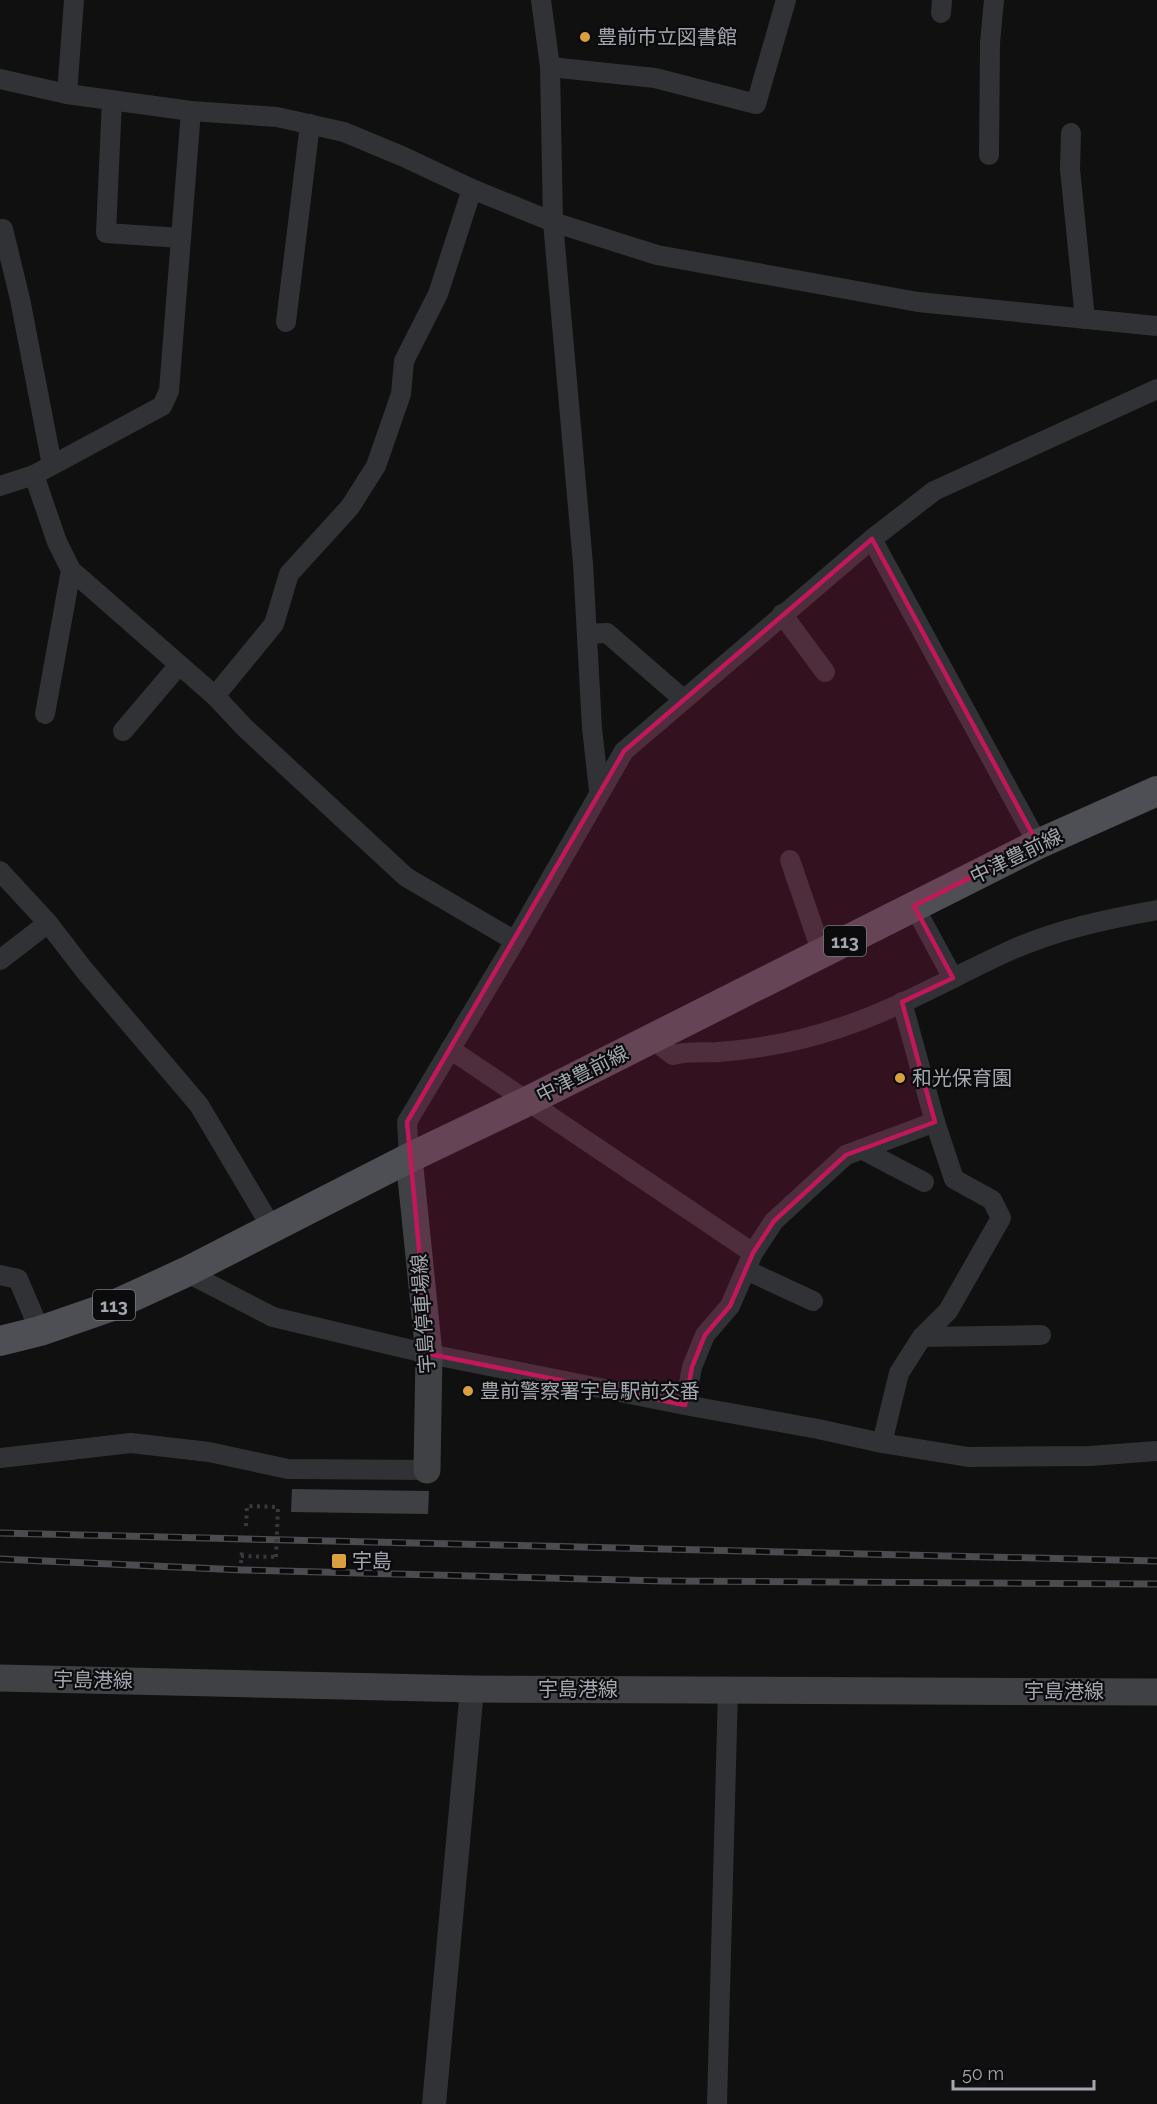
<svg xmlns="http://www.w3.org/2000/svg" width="1157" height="2104" viewBox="0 0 1157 2104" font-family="Raleway,'Noto Sans JP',sans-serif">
<rect width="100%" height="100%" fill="#101011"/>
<path fill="#3f4044" d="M 292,1489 L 429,1491 L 428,1514 L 291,1512 Z"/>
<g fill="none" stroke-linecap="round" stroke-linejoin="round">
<g stroke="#37393c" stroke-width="4" stroke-dasharray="3 4.5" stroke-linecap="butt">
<path d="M 246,1526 L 247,1506 L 278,1507"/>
<path d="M 241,1556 L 276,1557"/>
<path d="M 241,1563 L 242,1551"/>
</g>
<g stroke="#313235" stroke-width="20">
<path d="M 541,0 L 550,67 L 553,222 L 583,564 L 592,728 L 599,791"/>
<path d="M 941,13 L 942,0"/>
<path d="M 550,67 L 655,78 L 756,104 L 786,0"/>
<path d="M 0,79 L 67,94 L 191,111 L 277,117 L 344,132 L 404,157 L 472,189 L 553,222 L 657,255 L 918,302 L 1157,326"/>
<path d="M 67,94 L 74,0"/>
<path d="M 112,100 L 106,233 L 181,238"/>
<path d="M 1071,133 L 1070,169 L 1085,319"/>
<path d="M 989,155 L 990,43 L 994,0"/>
<path d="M 3,229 L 20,299 L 52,465"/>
<path d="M 286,322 L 310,124"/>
<path d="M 34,475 L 57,542 L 71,570 L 215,696 L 245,728 L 406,877 L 515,941"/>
<path d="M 0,486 L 34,475 L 162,406 L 169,391 L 191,111"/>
<path d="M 872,539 L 1038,844"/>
<path d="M 782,614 L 825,672"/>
<path d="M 587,634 L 607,633 L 683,699"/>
<path d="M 215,696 L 274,624 L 289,574 L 350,507 L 376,466 L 401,394 L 404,361 L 438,294 L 472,189"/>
<path d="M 45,714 L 71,570"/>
<path d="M 123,731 L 179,665"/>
<path d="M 790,860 L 822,953"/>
<path d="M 0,871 L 48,923 L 85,971 L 199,1105 L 272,1228"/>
<path d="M 914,906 L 953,978"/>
<path d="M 0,960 L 48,923"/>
<path d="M 652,1039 L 673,1055 C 688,1051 703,1053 719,1052 C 758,1049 801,1041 839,1028 C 898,1009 952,977 1009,951 C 1056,930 1106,919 1157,910"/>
<path d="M 450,1049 L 753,1253"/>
<path d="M 861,1149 L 924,1182"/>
<path d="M 409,1158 L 407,1122 L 515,941 L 624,751 L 872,539 L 934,491 L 1157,389"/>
<path d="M 746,1270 L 813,1301"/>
<path d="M 186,1272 L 273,1317 L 429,1354 L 685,1405 L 818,1429 L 882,1443 L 968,1457 L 1090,1456 L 1157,1451"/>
<path d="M 0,1275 L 18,1279 L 40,1331"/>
<path d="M 922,1337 L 1041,1335"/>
<path d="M 685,1405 L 692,1367 L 705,1335 L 730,1306 L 753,1253 L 774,1221 L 846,1155 L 935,1122"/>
<path d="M 882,1443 L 899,1373 L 922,1337 L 948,1311 L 1001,1218 L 992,1200 L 954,1179 L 935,1122 L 902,1002"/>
<path d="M 0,1458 L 131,1443 L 209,1452 L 288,1469 L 427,1470"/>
<path d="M 717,2104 L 728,1689"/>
</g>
<path stroke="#313235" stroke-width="24" d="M 434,2104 L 472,1689"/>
<g stroke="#3f4145" stroke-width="27">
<path d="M 409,1158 L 429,1354 L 427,1470"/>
<path d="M 0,1678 L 472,1689 L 1157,1692"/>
</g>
<path stroke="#4e4f54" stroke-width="30" d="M 0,1341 L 40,1331 L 112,1306 L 186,1272 L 409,1158 L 528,1101 L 1038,844 L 1157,791"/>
<g stroke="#4a4c50" stroke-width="7">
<g id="rail">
<path d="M 0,1533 L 1157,1561"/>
<path d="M 0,1559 L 242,1570 L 664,1581 L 1157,1584"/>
</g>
</g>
<use href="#rail" stroke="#0b0b0c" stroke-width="4.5" stroke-dasharray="14" stroke-linecap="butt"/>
<path stroke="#37393c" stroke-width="4" stroke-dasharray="3 4.5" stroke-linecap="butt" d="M 276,1557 L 278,1507"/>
</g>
<path fill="#c2185b" fill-opacity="0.2" stroke="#c2185b" stroke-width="4.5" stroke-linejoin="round" d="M 872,539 L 1038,844 L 914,906 L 953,978 L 902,1002 L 935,1122 L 846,1155 L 774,1221 L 753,1253 L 730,1306 L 705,1335 L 692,1367 L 685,1405 L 429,1354 L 407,1122 L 624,751 Z"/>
<g fill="#daa03e" stroke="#0b0b0c" stroke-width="2">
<circle cx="585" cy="37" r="6"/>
<circle cx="900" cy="1078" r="6"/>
<circle cx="468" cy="1391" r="6"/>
<rect x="331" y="1553" width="16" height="16" rx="3"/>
</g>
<g text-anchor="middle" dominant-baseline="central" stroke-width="4.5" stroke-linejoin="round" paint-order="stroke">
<g fill="#0b0b0c" stroke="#75787f" stroke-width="1.5">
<rect x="824" y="926" width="42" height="30" rx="4.5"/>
<rect x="93" y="1290" width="42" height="30" rx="4.5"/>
</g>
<g font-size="18" font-weight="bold" fill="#a3a7b0">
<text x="845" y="941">113</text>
<text x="114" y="1305">113</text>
</g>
<g font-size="20" fill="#a3a7b0" stroke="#0b0b0c" text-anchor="start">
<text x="597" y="37">豊前市立図書館</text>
<text x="912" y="1078">和光保育園</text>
<text x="480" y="1391">豊前警察署宇島駅前交番</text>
<text x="352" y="1561">宇島</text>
</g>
<g font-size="20" fill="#a3a7b0" stroke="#0b0b0c">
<text transform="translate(1016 856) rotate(-26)">中津豊前線</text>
<text transform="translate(582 1074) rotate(-27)">中津豊前線</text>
<text transform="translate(423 1314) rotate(-94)">宇島停車場線</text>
<text transform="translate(93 1680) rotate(1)">宇島港線</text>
<text x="578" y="1689">宇島港線</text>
<text x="1064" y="1691">宇島港線</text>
</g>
</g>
<path d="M953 2080v9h141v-9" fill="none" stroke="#a3a7b0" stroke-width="3"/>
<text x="962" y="2080" font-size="18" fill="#a3a7b0" stroke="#0b0b0c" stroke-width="4.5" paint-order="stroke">50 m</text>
</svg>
